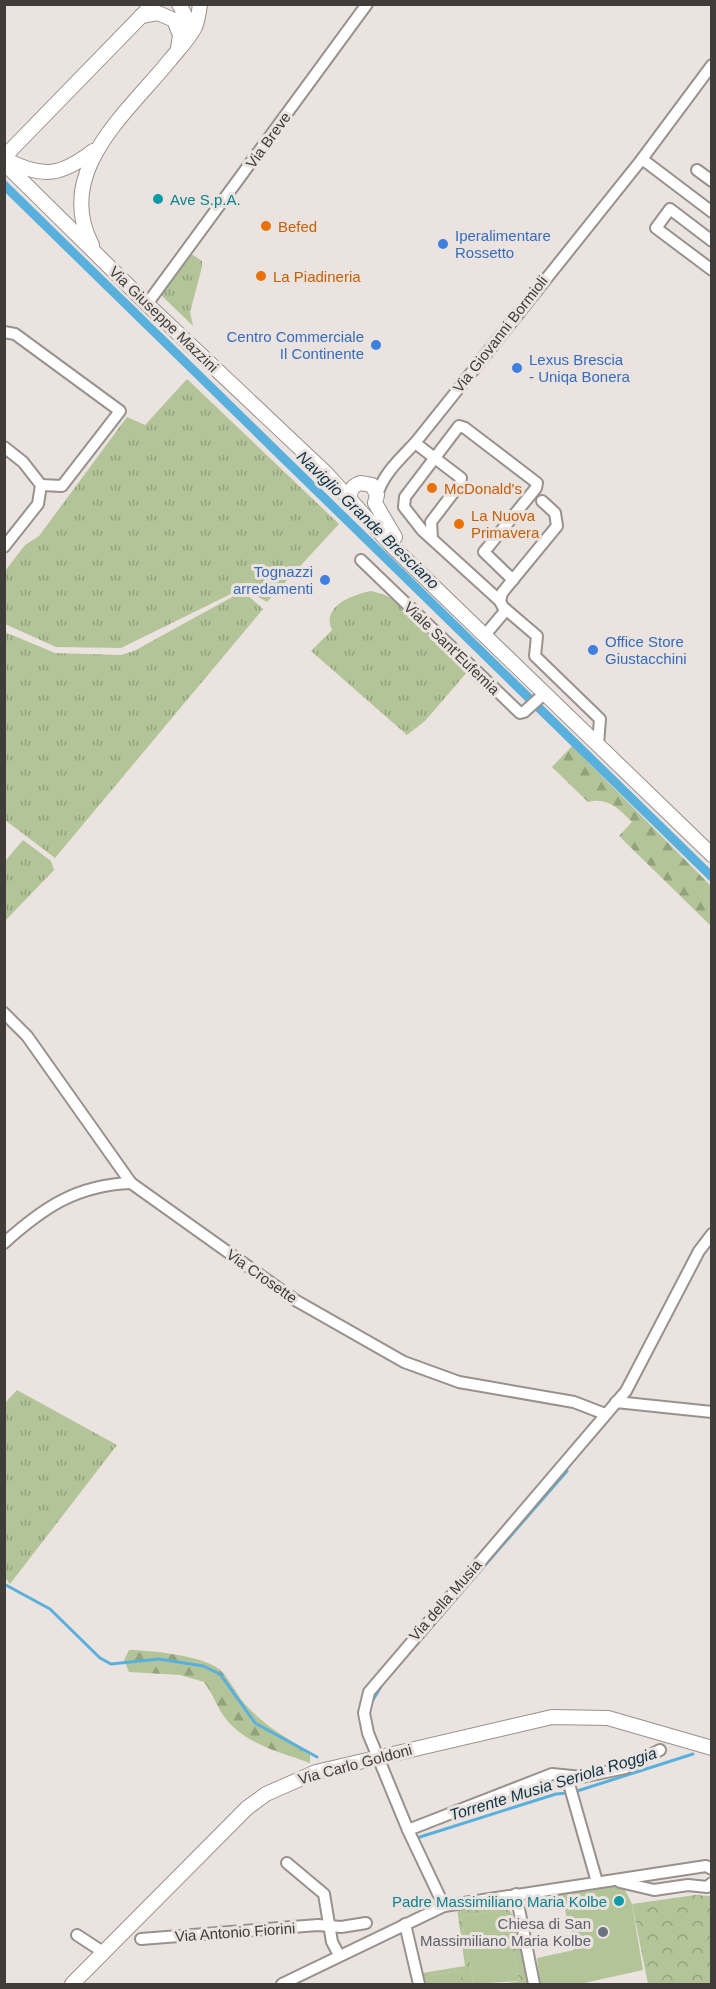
<svg xmlns="http://www.w3.org/2000/svg" width="716" height="1989" viewBox="0 0 716 1989" font-family="Arial,sans-serif">
<defs>
<pattern id="grass-tufts" width="24" height="20" patternUnits="userSpaceOnUse" patternTransform="scale(1.5)"><rect width="24" height="20" fill="#b3c598"/><path d="M3 7l-1-3M5 7V3M7 7l1-3M15 17l-1-3M17 17v-4M19 17l1-3" fill="none" stroke="#93a17d"/></pattern>
<pattern id="forest-firs" width="22" height="20" patternUnits="userSpaceOnUse" patternTransform="scale(1.5)"><rect width="22" height="20" fill="#b3c598"/><path d="M5 1l3.5 6h-7zM16 11l3.5 6h-7z" fill="#93a17d"/></pattern>
<pattern id="park-crowns" width="20" height="18" patternUnits="userSpaceOnUse" patternTransform="scale(1.5)"><rect width="20" height="18" fill="#b3c598"/><path d="M2 6a3 3 0 1 1 6 0M12 15a3 3 0 1 1 6 0" fill="none" stroke="#93a17d"/></pattern>
</defs>
<rect width="100%" height="100%" fill="#ebe3df"/>
<g fill="url(#grass-tufts)">
<path d="M 193,255 L 202,261 L 202,267 L 190,312 L 193,326 L 159,293 L 188,256 Z"/>
<path d="M 187,379 L 339,524 L 267,602 L 243,588 L 121,648 L 56,647 L 5,624 L 5,571 L 25,545 L 39,536 L 127,417 L 145,425 Z"/>
<path d="M 243,591 L 263,609 L 55,858 L 5,820 L 5,632 L 55,653 L 121,655 L 134,651 Z"/>
<path d="M 371,591 C 411,599 441,642 469,670 L 425,721 L 407,735 L 311,651 L 332,630 C 321,606 352,595 371,591 Z"/>
<path d="M 23,840 L 51,861 L 54,870 L 5,921 L 5,861 Z"/>
<path d="M 17,1390 L 117,1445 L 10,1584 L 4,1576 L 4,1404 Z"/>
</g>
<g fill="url(#forest-firs)">
<path d="M 572,746 L 711,886 L 711,926 L 619,836 L 632,822 C 618,808 608,797 588,802 L 552,767 Z"/>
<path d="M 129,1650 C 150,1650 203,1656 219,1669 C 229,1678 235,1692 244,1703 C 262,1724 286,1738 310,1752 L 310,1763 C 279,1752 243,1744 223,1715 C 216,1705 212,1692 204,1682 L 180,1675 L 129,1672 L 124,1660 Z"/>
</g>
<g fill="url(#park-crowns)">
<path d="M 695,1895 L 711,1896 L 711,1984 L 648,1984 L 632,1904 Z"/>
<path d="M 470,1905 C 480,1905 494,1903 503,1906 C 521,1911 526,1968 529,1984 L 502,1984 L 519,1981 L 505,1909 L 461,1917 L 474,1984 L 462,1984 L 459,1971 L 425,1976 L 424,1984 L 422,1973 L 465,1966 L 457,1908 Z"/>
</g>
<g fill="#b3c598">
<path d="M 615,1884 L 623,1886 L 632,1904 L 643,1970 L 580,1984 L 540,1984 L 537,1958 L 574,1950 L 562,1896 L 533,1901 L 527,1909 L 526,1898 Z"/>
<path d="M 505,1909 L 519,1981 L 474,1984 L 461,1917 Z"/>
<path d="M 459,1971 L 462,1984 L 426,1984 L 424,1976 Z"/>
</g>
<g fill="none" stroke-linecap="round" stroke-linejoin="round">
<g stroke="#59b0dc" stroke-width="3">
<path d="M 4,1584 L 50,1609 L 100,1658 L 111,1664 L 159,1659 L 203,1666 L 220,1674 L 255,1723 L 317,1757"/>
<path d="M 387,1678 L 567,1471"/>
<path d="M 373,1700 L 383,1683"/>
<path d="M 574,1792 L 693,1754"/>
<path d="M 420,1837 L 556,1794 L 567,1793"/>
</g>
<path stroke="#59b0dc" stroke-width="9" d="M 4,185 L 712,877"/>
<g stroke="#98918d" stroke-width="14">
<g id="street">
<path d="M 642,159 L 712,212"/>
<path d="M 697,170 L 712,181"/>
<path d="M 712,241 L 670,209 L 656,228 L 712,270"/>
<path d="M 147,304 L 367,4"/>
<path d="M 4,332 L 15,334 L 120,411 L 62,486 L 41,485"/>
<path d="M 415,443 L 461,478 L 460,484 L 431,522 L 432,538"/>
<path d="M 4,447 L 23,462 L 41,485 L 38,504 L 4,547"/>
<path d="M 377,495 C 383,474 400,459 415,443 L 642,159 L 712,65"/>
<path d="M 542,501 L 555,513 L 557,526 L 502,593 L 500,601 L 503,607 L 537,636 L 535,656 L 600,719 L 598,744"/>
<path d="M 361,560 L 520,713 L 524,712 L 545,693"/>
<path d="M 500,601 L 422,530 L 404,507 L 405,497 L 459,426 L 465,428 L 537,483 L 536,488 L 484,552 L 513,580"/>
<path d="M 485,635 L 506,610"/>
<path d="M 4,1013 L 27,1036 L 131,1183 L 295,1300 L 404,1362 L 459,1382 L 574,1402 L 605,1414"/>
<path d="M 4,1243 C 43,1208 76,1185 131,1183"/>
<path d="M 616,1402 L 712,1412"/>
<path d="M 567,1777 L 597,1882"/>
<path d="M 408,1830 L 552,1774 L 582,1777 L 625,1768 L 660,1750"/>
<path d="M 287,1863 L 324,1894 L 332,1942 L 339,1955"/>
<path d="M 620,1882 L 654,1890 L 688,1885 L 707,1887 L 712,1883"/>
<path d="M 516,1894 L 534,1984"/>
<path d="M 444,1906 L 408,1830 L 368,1733 L 364,1713 L 369,1692 L 626,1391 L 699,1251 L 712,1234"/>
<path d="M 405,1924 L 419,1984"/>
<path d="M 77,1935 L 103,1952"/>
<path d="M 141,1939 L 318,1925 L 341,1927 L 366,1923"/>
<path d="M 282,1984 L 444,1906 L 706,1866 L 712,1869"/>
</g>
</g>
<g stroke="#98918d" stroke-width="16">
<g id="secondary">
<path d="M 179,4 L 188,21 L 187,36"/>
<path d="M 141,16 L 158,13 L 174,20 L 180,35 L 178,49"/>
<path d="M 4,157 L 153,4"/>
<path d="M 7,160 C 44,179 62,175 93,151"/>
<path d="M 4,163 L 147,304 L 326,473 L 391,545 L 712,855"/>
<path d="M 92,245 C 53,172 128,112 170,60 C 178,50 189,39 195,27 C 198,20 199,12 200,4"/>
<path d="M 351,501 C 348,492 352,486 360,483 L 372,485 L 377,495 L 375,503 L 395,537"/>
<path d="M 72,1984 L 247,1808 L 266,1794 L 316,1772 L 552,1717 L 608,1718 L 712,1748"/>
</g>
</g>
<use href="#street" stroke="#fff" stroke-width="10"/>
<use href="#secondary" stroke="#fff" stroke-width="14"/>
</g>
<g fill="#0f9aa8" stroke="#ebe3df" stroke-width="2">
<circle cx="158" cy="199" r="6"/>
<circle cx="619" cy="1901" r="6"/>
</g>
<g fill="#e8710a" stroke="#ebe3df" stroke-width="2">
<circle cx="266" cy="226" r="6"/>
<circle cx="261" cy="276" r="6"/>
<circle cx="432" cy="488" r="6"/>
<circle cx="459" cy="524" r="6"/>
</g>
<g fill="#3f7fe0" stroke="#ebe3df" stroke-width="2">
<circle cx="443" cy="244" r="6"/>
<circle cx="376" cy="345" r="6"/>
<circle cx="517" cy="368" r="6"/>
<circle cx="325" cy="580" r="6"/>
<circle cx="593" cy="650" r="6"/>
</g>
<circle fill="#6b7280" stroke="#ebe3df" stroke-width="2" cx="603" cy="1932" r="6"/>
<g text-anchor="middle" dominant-baseline="central" stroke-width="6" stroke-linejoin="round" paint-order="stroke">
<g font-size="15" fill="#3f3c3a" stroke="#ebe3df">
<text transform="translate(268 140) rotate(-54)">Via Breve</text>
<text transform="translate(164 319) rotate(44)">Via Giuseppe Mazzini</text>
<text transform="translate(500 334) rotate(-52)">Via Giovanni Bormioli</text>
<text transform="translate(452 648) rotate(44)">Viale Sant'Eufemia</text>
<text transform="translate(262 1276) rotate(35)">Via Crosette</text>
<text transform="translate(445 1600) rotate(-49)">Via della Musia</text>
<text transform="translate(355 1764) rotate(-15)">Via Carlo Goldoni</text>
<text transform="translate(235 1932) rotate(-4)">Via Antonio Fiorini</text>
</g>
<g font-size="15" fill="#0d838f" stroke="#ebe3df" text-anchor="start">
<text x="170" y="199">Ave S.p.A.</text>
<text x="607" y="1901" text-anchor="end">Padre Massimiliano Maria Kolbe</text>
</g>
<g font-size="15" fill="#c56008" stroke="#ebe3df" text-anchor="start">
<text x="278" y="226">Befed</text>
<text x="273" y="276">La Piadineria</text>
<text x="444" y="488">McDonald's</text>
<text x="471" y="515">La Nuova<tspan x="471" dy="17">Primavera</tspan></text>
</g>
<g font-size="15" fill="#366cbe" stroke="#ebe3df" text-anchor="start">
<text x="455" y="235">Iperalimentare<tspan x="455" dy="17">Rossetto</tspan></text>
<text x="364" y="336" text-anchor="end">Centro Commerciale<tspan x="364" dy="17">Il Continente</tspan></text>
<text x="529" y="359">Lexus Brescia<tspan x="529" dy="17">- Uniqa Bonera</tspan></text>
<text x="313" y="571" text-anchor="end">Tognazzi<tspan x="313" dy="17">arredamenti</tspan></text>
<text x="605" y="641">Office Store<tspan x="605" dy="17">Giustacchini</tspan></text>
</g>
<g font-size="15" fill="#5b616d" stroke="#ebe3df" text-anchor="end">
<text x="591" y="1923">Chiesa di San<tspan x="591" dy="17">Massimiliano Maria Kolbe</tspan></text>
</g>
<g font-size="16" font-style="italic" fill="#0c3346" stroke="#ebe3df">
<text transform="translate(368 520) rotate(44)">Naviglio Grande Bresciano</text>
<text transform="translate(553 1784) rotate(-17)">Torrente Musia Seriola Roggia</text>
</g>
</g>
<rect width="716" height="1989" fill="none" stroke="#3f3c3a" stroke-width="12"/>
</svg>
